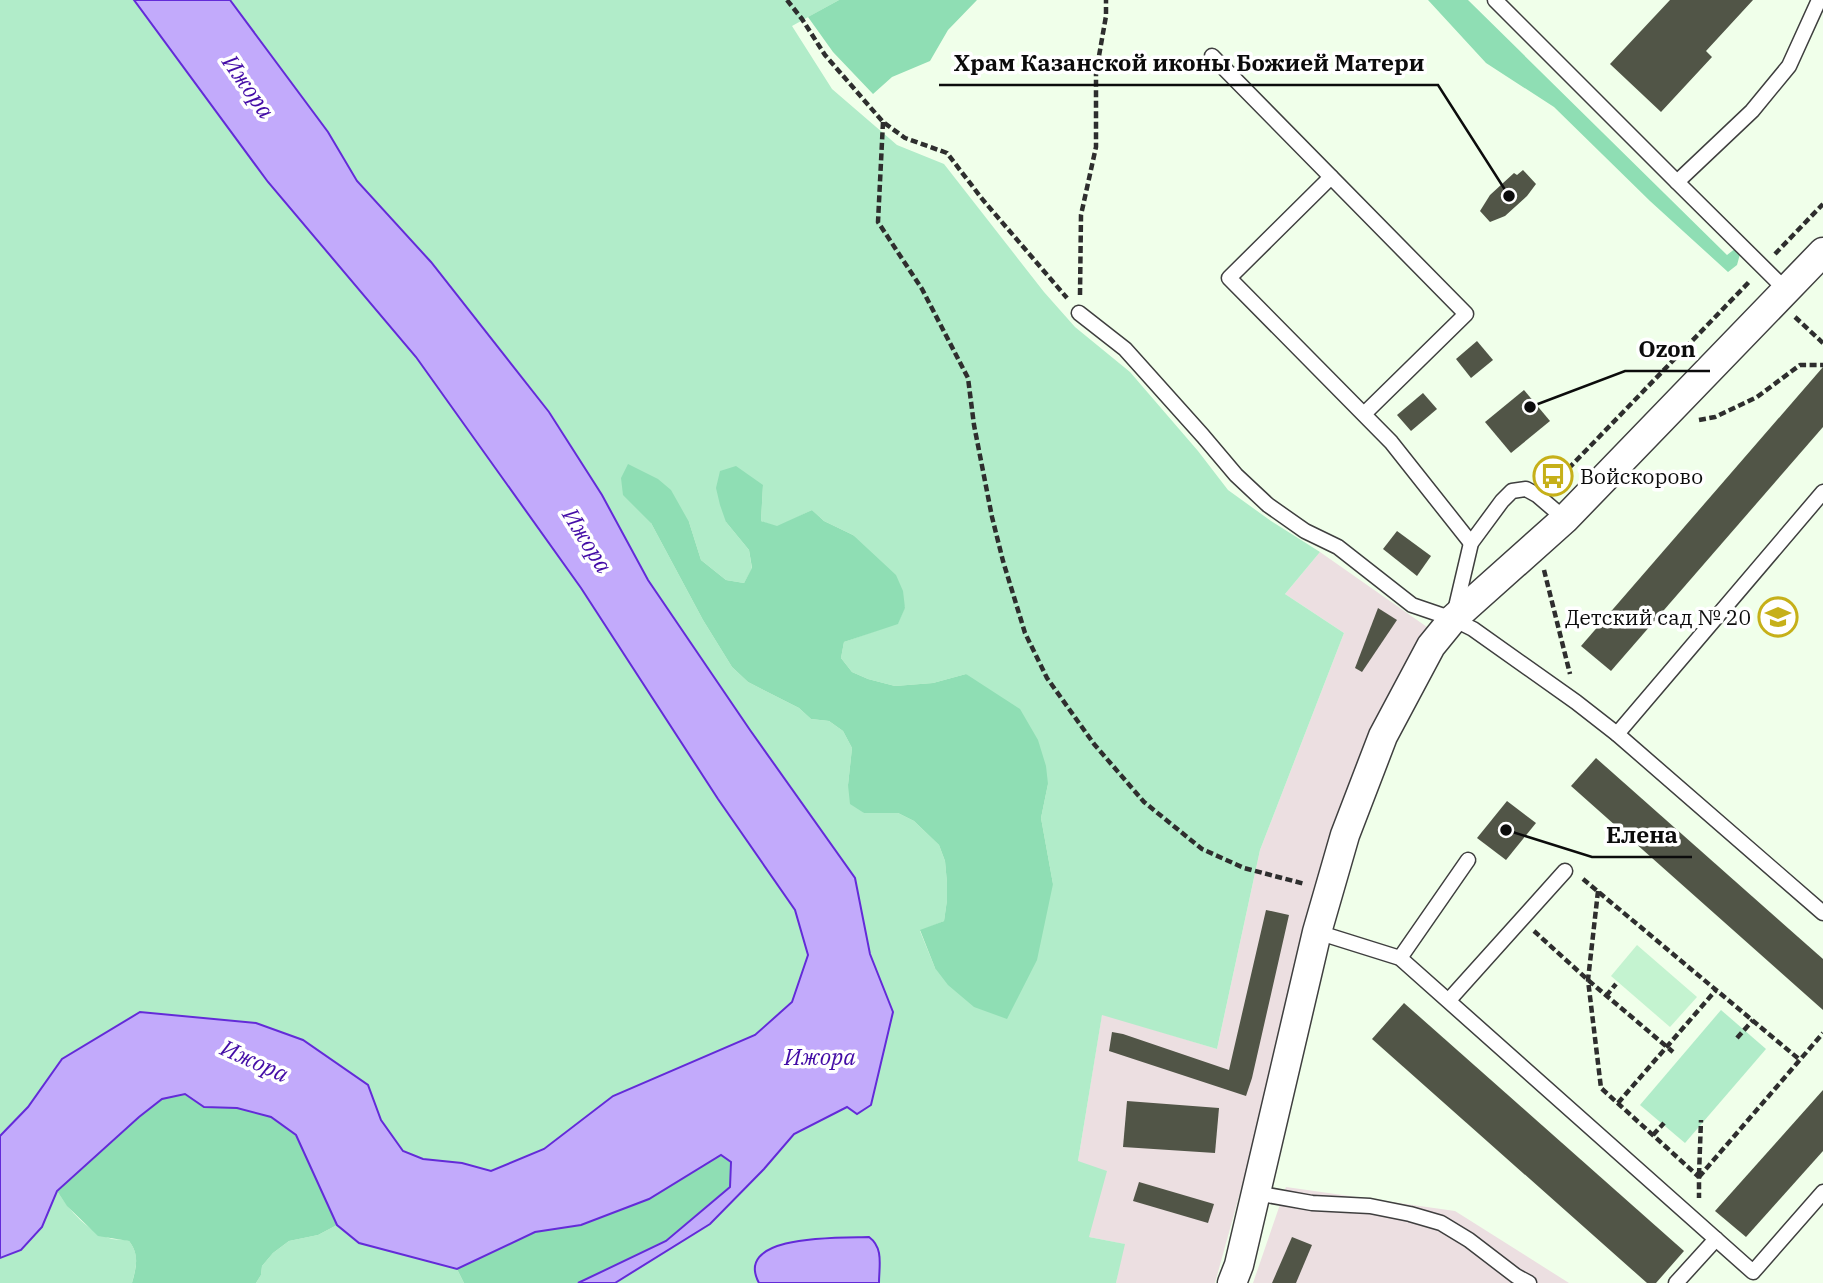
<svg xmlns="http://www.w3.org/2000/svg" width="1823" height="1283" viewBox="0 0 1823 1283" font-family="'IBM Plex Serif',serif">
<rect width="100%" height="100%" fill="#f0ffea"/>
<g fill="#ecdfe1">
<path d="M 1320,552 L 1427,627 L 1366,740 L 1327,854 L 1281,1022 L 1249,1160 L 1215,1283 L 1116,1283 L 1124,1244 L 1089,1237 L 1078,1161 L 1102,1014 L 1217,1049 L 1260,850 L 1344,633 L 1285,594 Z"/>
<path d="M 1286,1187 L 1455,1211 L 1569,1283 L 1253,1283 Z"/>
</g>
<g fill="#b1ecc9" fill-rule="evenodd">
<path d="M 0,0 L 134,0 L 268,182 L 416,357 L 581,588 L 718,799 L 795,910 L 808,955 L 792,1002 L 755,1035 L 613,1096 L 544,1149 L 491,1171 L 462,1163 L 423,1159 L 402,1151 L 381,1120 L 368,1085 L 303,1040 L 256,1023 L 141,1012 L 62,1059 L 28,1107 L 0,1136 Z"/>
<path d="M 230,0 L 839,0 L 792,26 L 832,89 L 897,145 L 944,164 L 1044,292 L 1075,327 L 1130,372 L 1198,451 L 1228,490 L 1271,521 L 1320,552 L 1285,594 L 1344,633 L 1260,850 L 1217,1049 L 1102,1015 L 1078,1161 L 1107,1171 L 1089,1237 L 1125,1244 L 1116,1283 L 879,1283 L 879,1250 L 755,1275 L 759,1283 L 615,1283 L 710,1224 L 764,1169 L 794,1134 L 847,1107 L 893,1012 L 870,954 L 855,878 L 750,730 L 648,580 L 602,495 L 550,412 L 431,262 L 357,181 L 328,132 ZM 763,485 L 761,521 L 777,527 L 812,510 L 824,521 L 853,535 L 905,607 L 898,623 L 844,642 L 841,658 L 852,672 L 868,679 L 895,686 L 933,683 L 966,674 L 1048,784 L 1041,818 L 1053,884 L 935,968 L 920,931 L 944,921 L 947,900 L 947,883 L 945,861 L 939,845 L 914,821 L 898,813 L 864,813 L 848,785 L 852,748 L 843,731 L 829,721 L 811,719 L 799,708 L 748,682 L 732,667 L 703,620 L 651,523 L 689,522 L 701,560 L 726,580 L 744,583 L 752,569 L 749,550 L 726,522 Z"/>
<path d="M 1721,1010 L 1766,1049 L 1685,1143 L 1640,1105 Z"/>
<path d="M 57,1191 C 70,1211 88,1232 112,1239 C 118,1240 124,1239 129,1241 C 140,1255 136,1267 132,1283 L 0,1283 L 0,1258 L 21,1250 L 42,1227 Z"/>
<path d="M 337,1225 L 359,1243 L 457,1269 L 464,1283 L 256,1283 L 261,1275 L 262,1266 L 273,1253 L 289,1241 L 318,1235 Z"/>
</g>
<g fill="#8fdeb4">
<path d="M 839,0 L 977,0 L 948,30 L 930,61 L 892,77 L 873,94 L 833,52 L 808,17 Z"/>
<path d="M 1428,0 L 1468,0 L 1727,255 L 1736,248 L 1740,254 L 1737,265 L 1728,272 L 1650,201 L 1554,107 L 1486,63 Z"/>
<path d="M 628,464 L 658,479 L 671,490 L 689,522 L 701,560 L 726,580 L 744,583 L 752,568 L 749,550 L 726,522 L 720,505 L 716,488 L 720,471 L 736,466 L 763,485 L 761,521 L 777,526 L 812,510 L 824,521 L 853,535 L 896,575 L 903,591 L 905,608 L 898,624 L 844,642 L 841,658 L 852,672 L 868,679 L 895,686 L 933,683 L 966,674 L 1020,709 L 1038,740 L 1046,766 L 1048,784 L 1041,818 L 1053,884 L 1037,960 L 1007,1019 L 974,1007 L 948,985 L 935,968 L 920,930 L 944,921 L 947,900 L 947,883 L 945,861 L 939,845 L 914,821 L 898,813 L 864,813 L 850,804 L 848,785 L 852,748 L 843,731 L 829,721 L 811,719 L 799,708 L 748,682 L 732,667 L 703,620 L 651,523 L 623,495 L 621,478 Z"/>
<path d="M 185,1094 L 204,1107 L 237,1108 L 271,1117 L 296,1135 L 337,1225 L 318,1235 L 289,1241 L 273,1253 L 262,1266 L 261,1275 L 256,1283 L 132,1283 C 136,1268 140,1255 129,1241 L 98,1236 L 67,1206 L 57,1191 L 139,1117 L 162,1099 Z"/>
<path d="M 721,1155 L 731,1162 L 730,1187 L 666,1241 L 587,1279 L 578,1283 L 464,1283 L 457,1269 L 535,1232 L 581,1225 L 649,1199 Z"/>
</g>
<path fill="#c4f3d0" d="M 1637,945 L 1697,997 L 1670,1027 L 1611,976 Z"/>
<g fill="#c2aafb" stroke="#632bd8" stroke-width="2">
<path d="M 134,0 L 230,0 L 328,132 L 357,181 L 431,262 L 549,412 L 602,495 L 648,580 L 750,730 L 855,878 L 870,954 L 893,1012 L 871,1105 L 857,1114 L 847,1107 L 794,1134 L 764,1169 L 710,1224 L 615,1283 L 578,1283 L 666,1241 L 730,1187 L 731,1162 L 721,1155 L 649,1199 L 581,1225 L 535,1232 L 457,1269 L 359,1243 L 337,1225 L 296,1135 L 271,1117 L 237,1108 L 204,1107 L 185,1094 L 162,1099 L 139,1117 L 57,1191 L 42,1227 L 21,1250 L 0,1258 L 0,1136 L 28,1107 L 62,1059 L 140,1012 L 256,1023 L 303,1040 L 368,1085 L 381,1120 L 403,1151 L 423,1159 L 462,1163 L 491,1171 L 544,1149 L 613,1096 L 755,1035 L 792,1002 L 808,955 L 795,910 L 718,799 L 581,588 L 416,357 L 268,182 Z"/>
<path d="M 869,1237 C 884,1248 879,1266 879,1283 L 759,1283 C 732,1233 844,1238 869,1237 Z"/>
</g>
<g fill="#515547">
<path d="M 1670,0 L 1753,0 L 1706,51 L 1712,57 L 1661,112 L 1610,64 Z"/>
<path d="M 1523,170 L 1536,184 L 1527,196 L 1505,216 L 1490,222 L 1480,211 L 1490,195 L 1514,173 L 1517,175 Z"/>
<path d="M 1477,341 L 1493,360 L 1471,378 L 1456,359 Z"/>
<path d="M 1823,367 L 1823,427 L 1611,671 L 1581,646 Z"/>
<path d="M 1524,390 L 1550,421 L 1511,453 L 1485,422 Z"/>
<path d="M 1423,393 L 1437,409 L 1411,431 L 1397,415 Z"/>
<path d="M 1397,531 L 1431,556 L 1417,576 L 1383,549 Z"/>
<path d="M 1378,608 L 1397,620 L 1362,672 L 1355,668 Z"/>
<path d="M 1596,758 L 1823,959 L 1823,1010 L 1571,786 Z"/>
<path d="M 1507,801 L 1536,823 L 1506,860 L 1477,838 Z"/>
<path d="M 1266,910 L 1289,915 L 1252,1078 L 1246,1096 L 1109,1051 L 1112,1032 L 1123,1034 L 1229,1070 Z"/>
<path d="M 1404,1003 L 1684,1251 L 1656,1283 L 1647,1283 L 1372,1039 Z"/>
<path d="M 1823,1090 L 1823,1151 L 1746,1237 L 1715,1211 Z"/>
<path d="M 1127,1101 L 1219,1108 L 1215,1153 L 1123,1147 Z"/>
<path d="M 1139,1182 L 1214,1204 L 1208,1223 L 1133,1201 Z"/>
<path d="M 1292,1237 L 1312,1245 L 1296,1283 L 1272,1283 Z"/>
</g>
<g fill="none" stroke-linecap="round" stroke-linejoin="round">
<g stroke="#3f3f3f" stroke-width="17">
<g id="lane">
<path d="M 1495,0 L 1677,182"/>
<path d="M 1212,56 L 1466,314 L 1364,414"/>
<path d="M 1331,177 L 1229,278 L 1391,442 L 1471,543"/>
<path d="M 1786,290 L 1677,182 L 1752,111 L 1789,66 L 1819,0"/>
<path d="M 1079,313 L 1125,349 L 1203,436 L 1236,475 L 1268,505 L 1305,531 L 1338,547 L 1412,605 L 1453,619 L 1473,629 L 1576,702 L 1617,734 L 1823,913"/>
<path d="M 1455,611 L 1471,543 L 1502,501 L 1512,491 L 1526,489 L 1537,495 L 1565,519"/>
<path d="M 1617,734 L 1823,492"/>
<path d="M 1317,932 L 1400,958 L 1753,1272 L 1823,1192"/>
<path d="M 1400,958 L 1468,860"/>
<path d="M 1449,1000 L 1565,871"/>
<path d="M 1256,1193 L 1312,1203 L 1370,1206 L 1410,1214 L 1441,1223 L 1469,1240 L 1516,1276 L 1529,1283"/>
<path d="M 1676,1283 L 1716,1239"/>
</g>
</g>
<g stroke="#3f3f3f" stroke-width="31">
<path id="street" d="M 1232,1283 L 1239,1265 L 1317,932 L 1345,835 L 1383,736 L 1431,646 L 1453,619 L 1565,519 L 1823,252"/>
</g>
<g stroke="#2e2e2e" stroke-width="4.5" stroke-dasharray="7 3.5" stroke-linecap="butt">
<path d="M 787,0 L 802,19 L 825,55 L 883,122 L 905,138 L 947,153 L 983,200 L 1067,298"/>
<path d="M 883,122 L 878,222 L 922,289 L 968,378 L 974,425 L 992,517 L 1003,561 L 1025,633 L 1047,678 L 1094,744 L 1144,802 L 1202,849 L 1244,868 L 1305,884"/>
<path d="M 1775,254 L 1823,204"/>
<path d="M 1080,295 L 1081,215 L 1096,147 L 1096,73 L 1106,16 L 1106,0"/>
<path d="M 1795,317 L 1823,343"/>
<path d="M 1699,420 L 1715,417 L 1757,397 L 1800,365 L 1823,365"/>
<path d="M 1568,479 L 1568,469 L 1750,281"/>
<path d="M 1544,570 L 1570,674"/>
<path d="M 1583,879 L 1800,1060"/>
<path d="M 1598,891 L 1588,980 L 1601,1088 L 1699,1177 L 1699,1198"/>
<path d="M 1534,931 L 1588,980 L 1673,1052"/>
<path d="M 1606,996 L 1616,984"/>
<path d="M 1737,1038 L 1753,1020"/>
<path d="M 1618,1103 L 1716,990"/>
<path d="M 1653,1135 L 1664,1123"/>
<path d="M 1699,1175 L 1701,1120"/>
<path d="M 1699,1177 L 1823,1033"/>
</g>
<use href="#lane" stroke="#fff" stroke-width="14"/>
<use href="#street" stroke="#fff" stroke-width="28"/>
</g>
<defs>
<g id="bus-ring" transform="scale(2.0125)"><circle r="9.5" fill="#fff" stroke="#c6b019" stroke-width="1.5"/><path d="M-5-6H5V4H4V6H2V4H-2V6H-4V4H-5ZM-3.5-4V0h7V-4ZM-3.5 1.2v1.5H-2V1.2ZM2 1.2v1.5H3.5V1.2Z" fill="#c6b019"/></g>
<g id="school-ring" transform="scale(2.0125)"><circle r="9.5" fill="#fff" stroke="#c6b019" stroke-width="1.5"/><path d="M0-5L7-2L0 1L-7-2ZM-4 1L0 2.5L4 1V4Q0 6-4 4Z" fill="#c6b019"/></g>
</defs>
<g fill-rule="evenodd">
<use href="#bus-ring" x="1553" y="476"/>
<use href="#school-ring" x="1778" y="617"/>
</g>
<g text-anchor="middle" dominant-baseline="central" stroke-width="7" stroke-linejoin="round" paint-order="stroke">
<g font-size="21" fill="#0c0c0c" stroke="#fff" text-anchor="start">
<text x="1580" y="476">Войскорово</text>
<text x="1751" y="617" text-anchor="end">Детский сад № 20</text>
</g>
<g font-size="23" font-style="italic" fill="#430ca6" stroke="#fff">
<text transform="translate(249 86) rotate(55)">Ижора</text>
<text transform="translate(588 540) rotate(58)">Ижора</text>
<text x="820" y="1056">Ижора</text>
<text transform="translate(255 1060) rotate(24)">Ижора</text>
</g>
</g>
<path fill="none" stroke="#0c0c0c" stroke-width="2.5" d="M1509 196L1438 85H939M1530 407L1625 371H1710M1506 830L1592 857H1692"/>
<g fill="#0c0c0c" stroke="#fff" stroke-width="2.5">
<circle cx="1509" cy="196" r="7"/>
<circle cx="1530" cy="407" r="7"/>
<circle cx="1506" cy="830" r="7"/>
</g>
<g font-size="23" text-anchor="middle" font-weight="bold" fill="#0c0c0c" stroke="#fff" stroke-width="7" stroke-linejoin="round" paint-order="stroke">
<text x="1189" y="71">Храм Казанской иконы Божией Матери</text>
<text x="1667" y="357">Ozon</text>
<text x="1642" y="843">Елена</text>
</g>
</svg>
